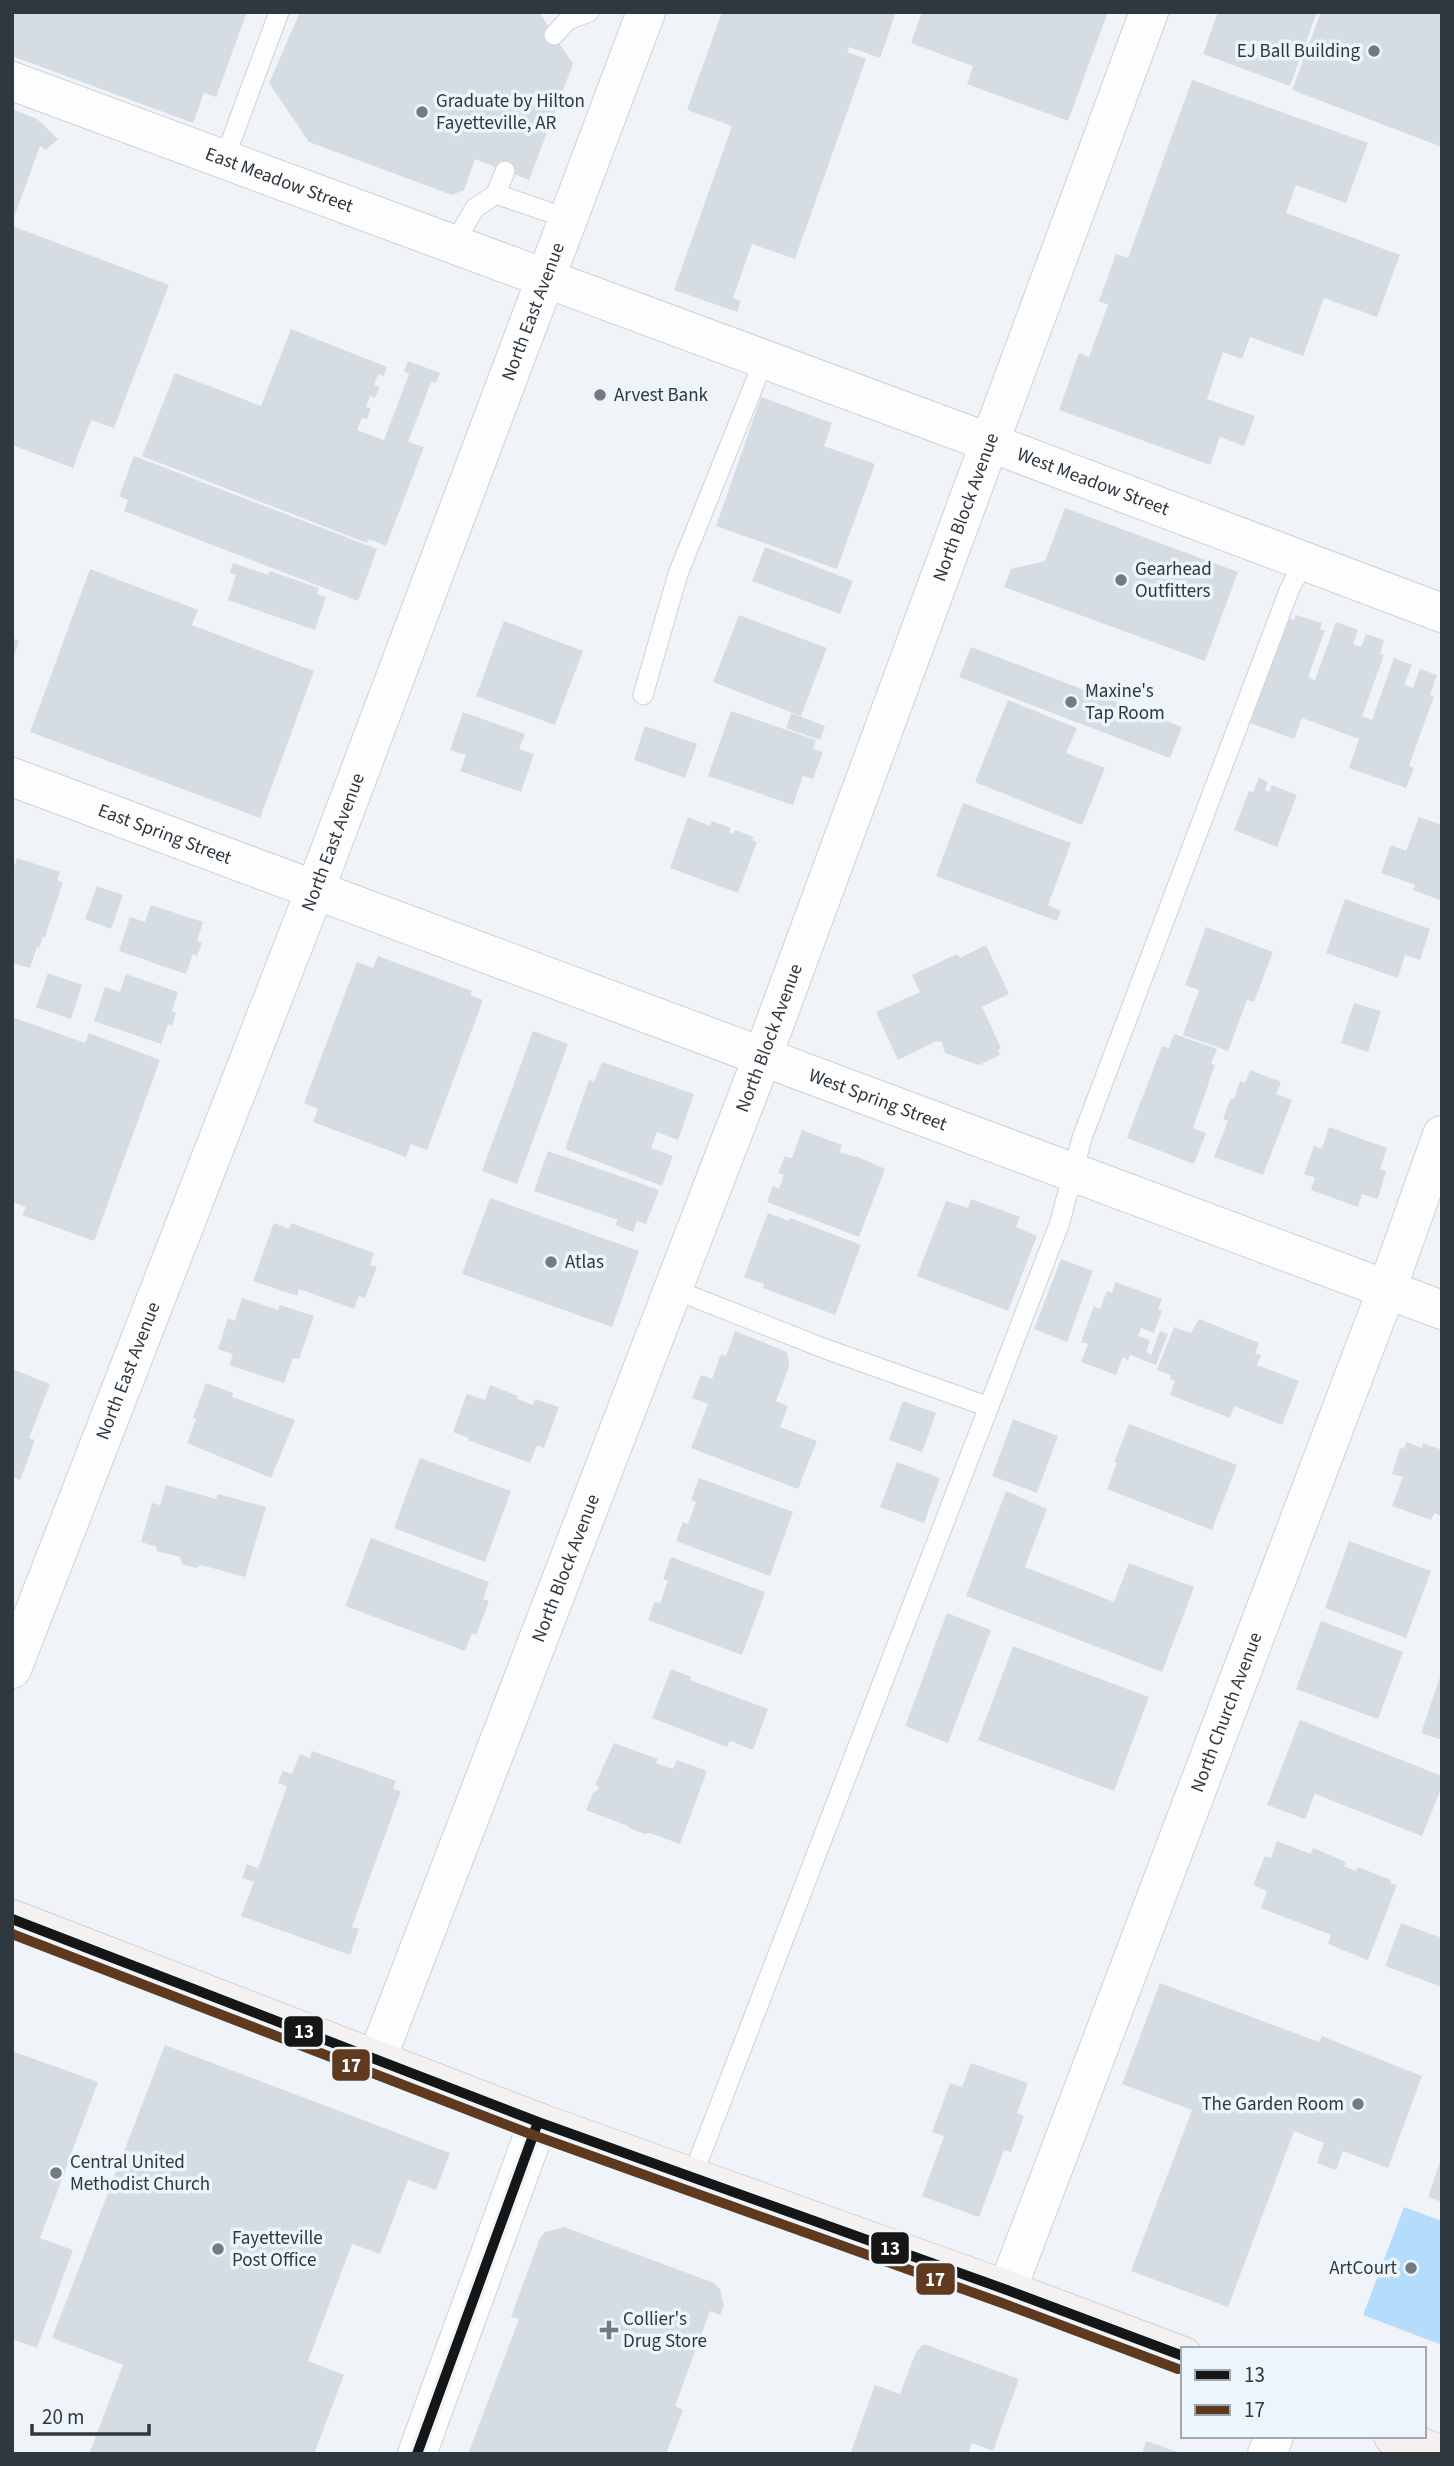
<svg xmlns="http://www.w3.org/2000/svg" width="1454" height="2466" viewBox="0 0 1454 2466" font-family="'Source Sans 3',sans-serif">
<rect width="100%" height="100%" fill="#f0f4f8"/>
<path fill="#b5dcfb" d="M 1404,2207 L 1442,2221 L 1442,2345 L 1363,2315 Z"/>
<g fill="#d6dde2">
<path d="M 12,12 L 247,12 L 216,97 L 204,93 L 193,123 L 12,56 Z"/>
<path d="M 300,12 L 539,12 L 573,64 L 529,180 L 475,159 L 464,190 L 452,195 L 309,142 L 269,83 Z"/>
<path d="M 722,12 L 896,12 L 880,58 L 849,47 L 847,52 L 866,59 L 795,259 L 752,244 L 733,298 L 741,301 L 737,312 L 674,290 L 732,126 L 687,110 Z"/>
<path d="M 922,12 L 1108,12 L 1068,121 L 967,84 L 973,66 L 911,43 Z"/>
<path d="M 1218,12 L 1317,12 L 1290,86 L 1203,54 Z"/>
<path d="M 1321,12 L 1442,12 L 1442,147 L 1292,90 Z"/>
<path d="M 1192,80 L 1368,143 L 1346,203 L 1296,185 L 1286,213 L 1400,255 L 1377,317 L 1324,298 L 1303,356 L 1250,337 L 1242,359 L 1223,352 L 1207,399 L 1255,416 L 1244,446 L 1220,437 L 1210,465 L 1059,410 L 1079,353 L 1089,357 L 1108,305 L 1099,301 L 1116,254 L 1128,258 Z"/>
<path d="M 12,109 L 37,119 L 58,139 L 46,150 L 40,146 L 13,220 Z"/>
<path d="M 12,226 L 169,285 L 114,428 L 91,420 L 73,468 L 12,445 Z"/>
<path d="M 291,329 L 387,367 L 384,376 L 378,374 L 374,385 L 380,387 L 375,398 L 370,396 L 366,407 L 371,408 L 367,419 L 362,418 L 357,430 L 384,440 L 409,374 L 404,371 L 408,361 L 440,373 L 436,383 L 431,382 L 408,442 L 424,447 L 386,546 L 369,539 L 367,543 L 142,456 L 175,373 L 261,406 Z"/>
<path d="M 761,397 L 832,423 L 824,446 L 875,464 L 837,569 L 716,526 Z"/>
<path d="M 134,456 L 377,549 L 358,601 L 124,511 L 128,500 L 119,496 Z"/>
<path d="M 1065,508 L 1238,572 L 1205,661 L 1004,587 L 1011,569 L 1045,561 Z"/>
<path d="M 765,547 L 853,581 L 840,614 L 752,581 Z"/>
<path d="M 233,563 L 268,575 L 270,571 L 319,588 L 317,594 L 326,597 L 315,630 L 228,600 L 236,575 L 230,573 Z"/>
<path d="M 90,569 L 198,610 L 192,625 L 314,671 L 260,818 L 30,732 Z"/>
<path d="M 739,615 L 827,648 L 801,716 L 713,682 Z"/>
<path d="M 1296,615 L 1322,623 L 1320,629 L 1325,631 L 1308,677 L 1315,680 L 1336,622 L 1358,630 L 1353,644 L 1361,647 L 1366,634 L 1384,640 L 1380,654 L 1384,655 L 1362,716 L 1372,720 L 1394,658 L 1412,665 L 1404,685 L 1413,688 L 1420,669 L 1437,675 L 1430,695 L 1434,696 L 1409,766 L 1414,768 L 1406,788 L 1349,768 L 1359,739 L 1302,718 L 1294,739 L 1250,723 L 1288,618 L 1294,620 Z"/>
<path d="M 504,621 L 583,651 L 555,725 L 476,696 Z"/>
<path d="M 12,638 L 19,641 L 13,659 L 12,659 Z"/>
<path d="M 971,647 L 1182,727 L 1170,758 L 959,677 Z"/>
<path d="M 1008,700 L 1077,728 L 1066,753 L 1105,768 L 1082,825 L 975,782 Z"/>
<path d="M 731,711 L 816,740 L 813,749 L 823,752 L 813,779 L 803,776 L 793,805 L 708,776 Z"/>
<path d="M 463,712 L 525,734 L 519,749 L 534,754 L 521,792 L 460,771 L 466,755 L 450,750 Z"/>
<path d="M 791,713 L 825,726 L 820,740 L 786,728 Z"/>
<path d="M 645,726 L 697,744 L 685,778 L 634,760 Z"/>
<path d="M 1259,778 L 1268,782 L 1265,790 L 1269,792 L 1272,785 L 1297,795 L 1277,847 L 1234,830 L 1249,791 L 1253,792 Z"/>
<path d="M 963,803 L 1071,843 L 1048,905 L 1061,911 L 1057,921 L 936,876 Z"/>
<path d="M 688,817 L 710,826 L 712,821 L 731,828 L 729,832 L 734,834 L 735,830 L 754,837 L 752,840 L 757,842 L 738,893 L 670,868 Z"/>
<path d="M 1419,817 L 1442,825 L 1440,900 L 1413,890 L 1415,885 L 1381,873 L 1391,845 L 1406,851 Z"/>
<path d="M 17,858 L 60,872 L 57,880 L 63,882 L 45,937 L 43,937 L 39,948 L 37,947 L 30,968 L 12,963 L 12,867 L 14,867 Z"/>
<path d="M 97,886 L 123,895 L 111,929 L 85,919 Z"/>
<path d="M 1345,899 L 1430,929 L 1420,960 L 1405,955 L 1398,978 L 1326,953 Z"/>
<path d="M 151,905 L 203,922 L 197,941 L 202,943 L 197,956 L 193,954 L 186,974 L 119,951 L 130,917 L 145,922 Z"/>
<path d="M 1206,927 L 1273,952 L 1254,1002 L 1247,1000 L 1228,1051 L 1183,1035 L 1199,990 L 1185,985 Z"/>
<path d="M 986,945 L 1009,994 L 982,1007 L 1001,1048 L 998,1050 L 1000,1055 L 979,1065 L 945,1053 L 942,1042 L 937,1041 L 898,1060 L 876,1012 L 920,992 L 912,975 L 957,954 L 960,958 Z"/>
<path d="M 378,956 L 472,991 L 470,995 L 483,1000 L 427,1150 L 411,1144 L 406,1157 L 313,1122 L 318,1109 L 304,1103 L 357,962 L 373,968 Z"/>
<path d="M 48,973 L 82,985 L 71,1019 L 36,1007 Z"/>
<path d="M 126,974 L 178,992 L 172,1011 L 176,1013 L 172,1026 L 168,1024 L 161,1044 L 94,1021 L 105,987 L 120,992 Z"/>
<path d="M 1354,1003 L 1381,1011 L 1368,1052 L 1341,1043 Z"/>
<path d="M 12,1017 L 85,1043 L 89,1033 L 160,1060 L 94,1241 L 22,1215 L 26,1207 L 12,1202 Z"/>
<path d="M 533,1031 L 568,1044 L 517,1184 L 482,1171 Z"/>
<path d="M 1174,1034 L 1217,1049 L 1211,1064 L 1215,1065 L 1193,1128 L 1206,1133 L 1194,1164 L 1127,1138 L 1162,1046 L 1169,1048 Z"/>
<path d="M 602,1062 L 694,1094 L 678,1140 L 657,1132 L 651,1148 L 673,1156 L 662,1186 L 565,1149 L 589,1080 L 594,1082 Z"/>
<path d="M 1250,1070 L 1281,1082 L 1276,1094 L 1292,1100 L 1263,1175 L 1214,1157 L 1228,1121 L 1223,1119 L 1231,1098 L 1234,1099 L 1240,1081 L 1245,1083 Z"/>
<path d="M 1329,1127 L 1387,1148 L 1380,1169 L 1386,1171 L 1378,1199 L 1362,1194 L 1358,1207 L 1311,1190 L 1315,1178 L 1304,1174 L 1314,1146 L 1322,1149 Z"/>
<path d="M 802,1130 L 842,1145 L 839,1152 L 855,1157 L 856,1156 L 885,1169 L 859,1237 L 767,1202 L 773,1186 L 779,1189 L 784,1175 L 778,1173 L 785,1156 L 792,1158 Z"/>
<path d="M 548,1151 L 659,1190 L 646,1224 L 637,1221 L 633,1232 L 615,1225 L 618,1220 L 534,1191 Z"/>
<path d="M 490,1198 L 639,1251 L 612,1327 L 462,1274 Z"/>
<path d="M 971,1199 L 1020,1217 L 1016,1227 L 1037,1236 L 1008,1311 L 917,1276 L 946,1201 L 968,1208 Z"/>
<path d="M 768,1213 L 789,1221 L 790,1218 L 861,1245 L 835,1315 L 763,1288 L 764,1284 L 744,1277 Z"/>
<path d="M 274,1223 L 289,1229 L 291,1223 L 374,1253 L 370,1265 L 377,1267 L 365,1298 L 359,1296 L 354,1309 L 299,1289 L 297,1296 L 253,1281 Z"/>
<path d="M 1061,1259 L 1093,1271 L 1067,1342 L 1034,1329 Z"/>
<path d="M 1115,1282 L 1162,1299 L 1158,1310 L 1162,1311 L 1154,1333 L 1141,1328 L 1138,1336 L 1150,1340 L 1146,1352 L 1151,1355 L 1160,1331 L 1168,1334 L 1156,1365 L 1130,1355 L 1128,1360 L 1123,1357 L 1116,1375 L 1081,1362 L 1088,1344 L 1081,1342 L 1094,1306 L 1100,1309 L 1107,1291 L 1112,1293 Z"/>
<path d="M 242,1298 L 278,1310 L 280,1305 L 314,1316 L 299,1359 L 293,1358 L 284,1383 L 229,1365 L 233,1354 L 218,1349 L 228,1318 L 235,1321 Z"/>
<path d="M 1199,1319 L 1259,1343 L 1255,1353 L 1261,1355 L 1257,1365 L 1299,1381 L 1282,1425 L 1234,1406 L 1230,1418 L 1170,1395 L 1175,1381 L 1170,1379 L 1171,1375 L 1157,1370 L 1174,1327 L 1191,1333 Z"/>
<path d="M 735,1331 L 785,1351 L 788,1355 L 789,1367 L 776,1401 L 788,1406 L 780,1427 L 817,1441 L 798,1489 L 691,1448 L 708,1404 L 692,1398 L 701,1375 L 712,1379 L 721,1354 L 726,1356 Z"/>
<path d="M 12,1369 L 50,1384 L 29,1438 L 35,1440 L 20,1480 L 12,1477 Z"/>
<path d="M 206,1383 L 233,1393 L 232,1397 L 295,1420 L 271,1478 L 187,1443 L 196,1419 L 193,1418 Z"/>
<path d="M 490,1385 L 518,1396 L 517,1399 L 533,1405 L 535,1399 L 559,1407 L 544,1448 L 537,1445 L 530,1463 L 468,1440 L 469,1438 L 453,1432 L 467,1394 L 485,1400 Z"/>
<path d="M 903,1401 L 936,1413 L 922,1452 L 889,1440 Z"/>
<path d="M 1013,1419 L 1058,1436 L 1037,1493 L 992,1476 Z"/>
<path d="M 1129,1424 L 1237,1465 L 1212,1530 L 1107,1489 L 1117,1463 L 1114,1462 Z"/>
<path d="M 1406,1442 L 1422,1448 L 1423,1443 L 1442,1450 L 1442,1516 L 1434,1513 L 1431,1520 L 1392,1506 L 1403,1477 L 1392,1474 L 1400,1448 L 1404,1449 Z"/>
<path d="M 420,1458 L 511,1491 L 485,1562 L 394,1528 Z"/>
<path d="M 897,1462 L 940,1478 L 924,1523 L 880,1507 Z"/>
<path d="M 699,1478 L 793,1512 L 770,1576 L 676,1541 L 683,1522 L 688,1524 L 696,1502 L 691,1500 Z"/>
<path d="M 166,1485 L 216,1499 L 218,1494 L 266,1507 L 245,1577 L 201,1565 L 196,1568 L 182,1564 L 180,1557 L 156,1551 L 157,1547 L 141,1542 L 152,1503 L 160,1505 Z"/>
<path d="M 1006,1491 L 1047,1509 L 1025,1567 L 1114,1602 L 1129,1563 L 1194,1587 L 1162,1672 L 966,1596 Z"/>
<path d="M 371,1538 L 489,1582 L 483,1599 L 489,1601 L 476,1635 L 472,1633 L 465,1651 L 345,1606 Z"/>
<path d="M 1349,1541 L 1431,1571 L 1406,1638 L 1325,1608 Z"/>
<path d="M 671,1557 L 765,1592 L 742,1655 L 648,1620 L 655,1601 L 660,1603 L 668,1581 L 663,1579 Z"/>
<path d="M 947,1613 L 991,1630 L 948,1743 L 905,1726 Z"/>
<path d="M 1321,1621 L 1403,1652 L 1378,1719 L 1296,1689 Z"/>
<path d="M 1013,1646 L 1149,1697 L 1114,1791 L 978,1740 Z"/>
<path d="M 671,1669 L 691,1677 L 690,1680 L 768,1709 L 753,1750 L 730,1741 L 727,1747 L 652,1718 Z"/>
<path d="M 1441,1674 L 1442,1674 L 1442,1740 L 1421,1733 Z"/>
<path d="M 1300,1720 L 1442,1776 L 1442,1786 L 1422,1836 L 1315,1794 L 1305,1819 L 1267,1805 Z"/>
<path d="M 614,1743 L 658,1759 L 656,1763 L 673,1769 L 677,1760 L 707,1771 L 680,1844 L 650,1833 L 645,1834 L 630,1828 L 628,1826 L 586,1810 L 594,1791 L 596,1792 L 599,1787 L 595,1785 Z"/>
<path d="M 312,1751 L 396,1781 L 393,1789 L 401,1791 L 352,1927 L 359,1929 L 350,1955 L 241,1916 L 254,1882 L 242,1878 L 247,1864 L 258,1868 L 287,1786 L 278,1783 L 283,1771 L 292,1774 L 300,1754 L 310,1758 Z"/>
<path d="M 1277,1841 L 1311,1854 L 1313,1848 L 1346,1862 L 1344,1866 L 1356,1871 L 1358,1867 L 1391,1880 L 1390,1883 L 1397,1885 L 1368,1960 L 1328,1944 L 1331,1935 L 1261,1908 L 1267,1891 L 1253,1885 L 1265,1856 L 1271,1858 Z"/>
<path d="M 1401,1923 L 1442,1938 L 1442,1987 L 1385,1966 Z"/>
<path d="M 1160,1983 L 1319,2042 L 1322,2036 L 1329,2039 L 1422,2076 L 1388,2168 L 1343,2151 L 1336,2170 L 1317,2163 L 1324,2143 L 1294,2131 L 1228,2307 L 1131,2271 L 1192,2110 L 1122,2084 Z"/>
<path d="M 165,2045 L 450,2153 L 436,2190 L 408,2180 L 380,2254 L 352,2244 L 308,2361 L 344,2375 L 314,2454 L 89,2454 L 123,2365 L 52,2338 Z"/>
<path d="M 12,2051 L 98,2082 L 40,2238 L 73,2250 L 37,2348 L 12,2339 Z"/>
<path d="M 971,2063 L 1028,2083 L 1017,2113 L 1024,2116 L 1011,2152 L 1004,2150 L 979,2217 L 922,2196 L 944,2136 L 932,2132 L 950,2083 L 962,2087 Z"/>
<path d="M 1441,2159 L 1442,2159 L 1442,2202 L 1428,2197 Z"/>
<path d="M 564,2227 L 714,2283 L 720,2289 L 724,2306 L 720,2315 L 710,2311 L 675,2406 L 683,2410 L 666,2454 L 468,2454 L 519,2319 L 511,2317 L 540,2238 L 545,2232 Z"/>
<path d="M 922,2345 L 927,2345 L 1019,2379 L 993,2451 L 972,2443 L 968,2454 L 850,2454 L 875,2385 L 900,2394 L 916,2352 Z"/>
<path d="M 1146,2441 L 1181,2453 L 1181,2454 L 1142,2454 Z"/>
</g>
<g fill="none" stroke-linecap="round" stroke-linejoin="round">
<g stroke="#ccd2d7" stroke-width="21">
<g id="lane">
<path d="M 554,35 L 568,20 L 589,12"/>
<path d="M 224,160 L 279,12"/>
<path d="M 496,194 L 569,219"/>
<path d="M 453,245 L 475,208 L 496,194 L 505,171"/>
<path d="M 643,695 L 678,574 L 764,360"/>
<path d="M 673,1289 L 823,1348 L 989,1407"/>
<path d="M 692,2177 L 1060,1222 L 1082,1138 L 1290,588 L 1305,561"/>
</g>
</g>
<g stroke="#ccd2d7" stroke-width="40">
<g id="street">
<path id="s1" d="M 12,81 L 988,442 L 1442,613"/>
<path id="s2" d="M 12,777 L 1442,1310"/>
<path id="s3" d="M 12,1669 L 315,890 L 646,12"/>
<path id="s4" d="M 376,2061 L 762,1058 L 1149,12"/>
<path id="s5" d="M 1007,2290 L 1387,1289 L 1442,1135"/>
<path d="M 417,2454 L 538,2122"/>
<path d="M 1267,2454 L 1274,2436"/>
</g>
</g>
<g stroke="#ccd2d7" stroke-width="40">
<g id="secondary">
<path d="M 12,1919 L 538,2122 L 1007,2290 L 1183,2356"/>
<path d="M 1393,2436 L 1439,2454"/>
</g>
</g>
<use href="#lane" stroke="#fdfdfe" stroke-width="19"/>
<use href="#street" stroke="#fdfdfe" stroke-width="38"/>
<use href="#secondary" stroke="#f4f1f0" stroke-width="38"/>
<g stroke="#ecf5fc" stroke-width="16">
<g id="bus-1">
<path d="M 12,1919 L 538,2122 L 1007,2290 L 1183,2356"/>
<path d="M 417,2454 L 538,2122"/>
</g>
</g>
<g stroke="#ecf5fc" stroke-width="16">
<path id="bus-2" d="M 12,1934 L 533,2135 L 1002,2303 L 1178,2369"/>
</g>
<use href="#bus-1" stroke="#161616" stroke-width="10"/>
<use href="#bus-2" stroke="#603a1f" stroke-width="10"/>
</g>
<g fill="#737a80" stroke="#ecf5fc" stroke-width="2.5">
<circle cx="1374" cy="51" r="7"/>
<circle cx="422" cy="112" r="7"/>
<circle cx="600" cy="395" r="7"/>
<circle cx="1121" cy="580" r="7"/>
<circle cx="1071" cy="702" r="7"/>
<circle cx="551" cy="1262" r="7"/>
<circle cx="1358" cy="2104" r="7"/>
<circle cx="56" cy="2173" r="7"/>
<circle cx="218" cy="2249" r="7"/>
<circle cx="1411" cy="2268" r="7"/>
<path d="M605.5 2319.5h7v7h7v7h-7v7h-7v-7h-7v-7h7z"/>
</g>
<g text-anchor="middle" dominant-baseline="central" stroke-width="7" stroke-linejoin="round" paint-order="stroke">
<g font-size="19" fill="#2f383f" stroke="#ecf5fc" text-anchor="start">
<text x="1360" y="51" text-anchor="end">EJ Ball Building</text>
<text x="436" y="101">Graduate by Hilton<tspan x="436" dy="22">Fayetteville, AR</tspan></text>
<text x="614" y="395">Arvest Bank</text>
<text x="1135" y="569">Gearhead<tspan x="1135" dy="22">Outfitters</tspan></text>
<text x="1085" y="691">Maxine's<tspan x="1085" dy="22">Tap Room</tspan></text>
<text x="565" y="1262">Atlas</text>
<text x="1344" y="2104" text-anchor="end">The Garden Room</text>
<text x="70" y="2162">Central United<tspan x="70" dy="22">Methodist Church</tspan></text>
<text x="232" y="2238">Fayetteville<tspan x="232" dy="22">Post Office</tspan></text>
<text x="1397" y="2268" text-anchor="end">ArtCourt</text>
<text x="623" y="2319">Collier's<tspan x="623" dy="22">Drug Store</tspan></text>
</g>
<g font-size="19" fill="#2f383f" stroke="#ecf5fc">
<text stroke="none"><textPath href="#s1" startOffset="285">East Meadow Street</textPath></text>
<text stroke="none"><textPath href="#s3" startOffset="1454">North East Avenue</textPath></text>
<text stroke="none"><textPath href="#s1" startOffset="1153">West Meadow Street</textPath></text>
<text stroke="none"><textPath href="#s4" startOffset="1662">North Block Avenue</textPath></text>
<text stroke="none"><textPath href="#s2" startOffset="163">East Spring Street</textPath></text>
<text stroke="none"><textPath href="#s3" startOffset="887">North East Avenue</textPath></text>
<text stroke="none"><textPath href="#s4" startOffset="1096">North Block Avenue</textPath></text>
<text stroke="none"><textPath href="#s2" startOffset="924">West Spring Street</textPath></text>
<text stroke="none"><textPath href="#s3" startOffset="320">North East Avenue</textPath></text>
<text stroke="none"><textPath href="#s4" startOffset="528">North Block Avenue</textPath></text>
<text stroke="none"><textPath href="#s5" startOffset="618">North Church Avenue</textPath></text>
</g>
</g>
<g stroke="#ecf5fc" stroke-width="2.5">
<rect x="283" y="2015" width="41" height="33" rx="7" fill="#161616"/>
<rect x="331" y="2048" width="40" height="34" rx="7" fill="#603a1f"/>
<rect x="870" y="2231" width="40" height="34" rx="7" fill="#161616"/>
<rect x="915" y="2262" width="41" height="34" rx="7" fill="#603a1f"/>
</g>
<g font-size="19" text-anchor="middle" font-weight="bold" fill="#fff">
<text x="304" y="2038">13</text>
<text x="351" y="2072">17</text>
<text x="890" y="2255">13</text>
<text x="935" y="2286">17</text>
</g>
<rect width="1454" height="2466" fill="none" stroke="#2f383f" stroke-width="28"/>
<rect x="1181" y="2347" width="245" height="91" fill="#ecf5fc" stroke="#a0a9b0" stroke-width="2"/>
<rect x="1195" y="2370" width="35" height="10" fill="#161616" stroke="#a0a9b0" stroke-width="2"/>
<text x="1244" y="2382" font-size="21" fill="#2f383f">13</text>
<rect x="1195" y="2405" width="35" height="10" fill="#603a1f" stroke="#a0a9b0" stroke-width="2"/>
<text x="1244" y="2417" font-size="21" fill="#2f383f">17</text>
<path d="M32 2424v10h117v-10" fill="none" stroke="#2f383f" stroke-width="3.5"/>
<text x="42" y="2424" font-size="21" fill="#2f383f" stroke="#ecf5fc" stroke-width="5" paint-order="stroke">20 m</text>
</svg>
